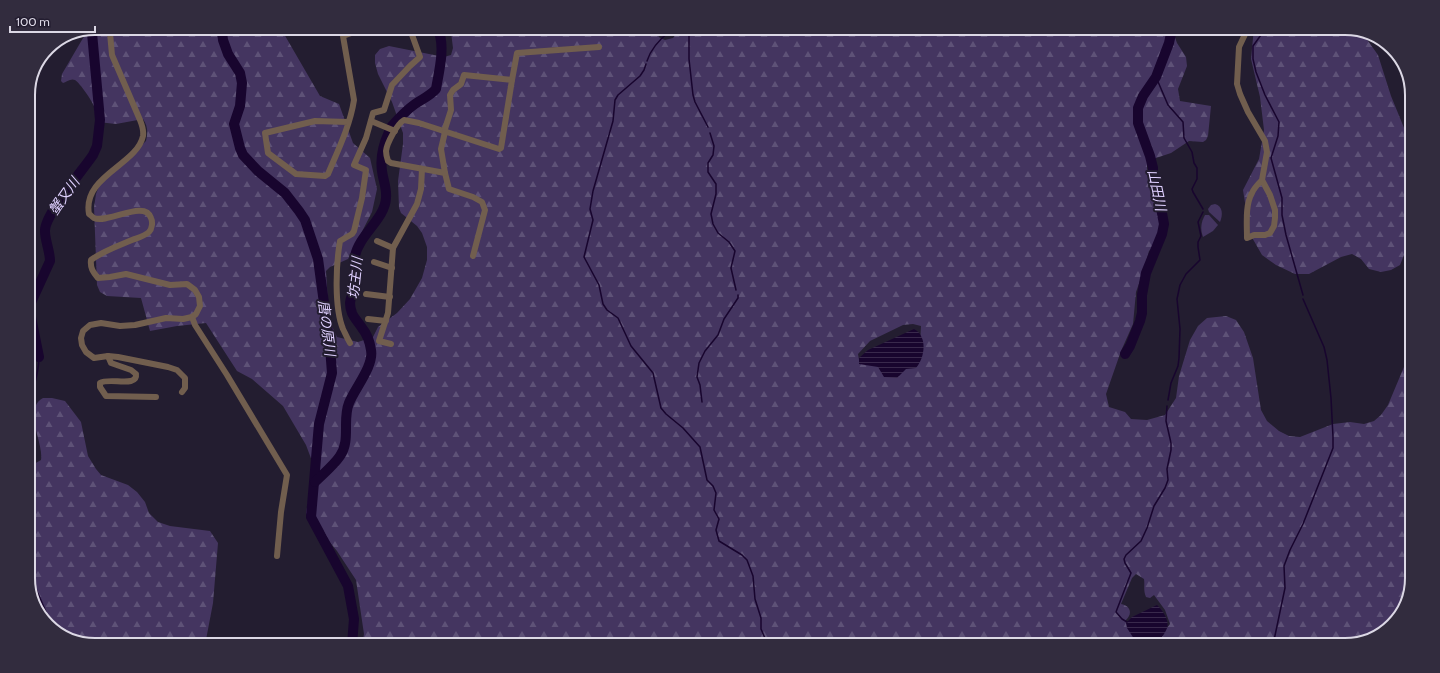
<svg xmlns="http://www.w3.org/2000/svg" width="1440" height="673" viewBox="0 0 1440 673" font-family="Cabin,'Noto Sans JP',sans-serif">
<defs>
<pattern id="forest-firs" width="22" height="20" patternUnits="userSpaceOnUse"><rect width="22" height="20" fill="#443560"/><path d="M5 1l3.5 6h-7zM16 11l3.5 6h-7z" fill="#5e5277"/></pattern>
<pattern id="water-rules" width="6" height="5" patternUnits="userSpaceOnUse"><rect width="6" height="5" fill="#18052e"/><path d="M0 2.5h6" fill="none" stroke="#39294c"/></pattern>
</defs>
<rect width="100%" height="100%" fill="#231d30"/>
<g fill="#443560">
<path d="M 1215,204 C 1223,206 1223,215 1220,222 L 1209,212 L 1208,209 L 1211,205 Z"/>
<path d="M 1205,215 L 1209,215 L 1218,225 L 1213,231 L 1203,237 C 1200,229 1201,222 1205,215 Z"/>
</g>
<g fill="url(#forest-firs)" fill-rule="evenodd">
<path d="M 1254,28 L 1345,28 L 1361,31 L 1378,55 L 1391,96 L 1411,145 L 1411,215 L 1405,241 L 1404,255 L 1400,265 L 1391,270 L 1381,272 L 1369,269 L 1361,259 L 1352,254 L 1341,257 L 1309,274 L 1295,274 L 1276,265 L 1262,255 L 1250,234 L 1243,190 L 1259,159 L 1264,130 L 1260,97 L 1251,59 Z"/>
<path d="M 1172,29 L 1177,43 L 1186,57 L 1187,66 L 1178,89 L 1180,101 L 1211,106 L 1208,136 L 1206,140 L 1203,142 L 1189,141 L 1171,153 L 1147,161 L 1147,169 L 1157,201 L 1164,232 L 1161,239 L 1149,251 L 1144,269 L 1136,292 L 1133,324 L 1121,351 L 1106,394 L 1109,407 L 1125,412 L 1131,419 L 1147,420 L 1165,415 L 1176,398 L 1179,376 L 1190,340 L 1198,326 L 1207,318 L 1226,316 L 1236,320 L 1244,332 L 1253,358 L 1261,410 L 1267,421 L 1279,431 L 1289,436 L 1300,437 L 1333,424 L 1350,422 L 1364,424 L 1374,421 L 1381,415 L 1388,405 L 1409,355 L 1407,604 L 1382,634 L 1345,645 L 1153,645 L 1170,624 L 1165,610 L 1154,595 L 1150,598 L 1146,597 C 1143,590 1145,586 1144,579 L 1136,574 L 1132,578 L 1121,604 C 1131,606 1133,614 1125,621 L 1142,645 L 362,645 L 364,634 L 356,580 L 337,551 L 306,513 L 312,480 L 312,461 L 306,445 L 283,406 L 252,379 L 237,371 L 206,323 L 177,326 L 150,331 L 141,298 L 107,296 L 100,292 L 97,285 L 94,207 L 96,194 L 99,186 L 146,141 C 148,133 148,126 143,119 L 116,124 L 98,122 C 95,117 95,112 94,106 C 92,101 80,83 75,80 C 71,78 66,82 63,83 L 61,81 L 62,74 L 86,33 L 281,32 L 284,34 L 320,96 L 339,104 L 353,143 L 370,158 L 377,189 L 372,212 L 348,259 L 330,267 L 326,271 L 329,320 L 337,337 L 358,342 L 373,337 L 378,327 L 397,313 L 410,299 L 422,278 L 427,260 L 427,247 L 422,233 L 417,226 L 401,213 L 399,208 L 398,181 L 403,144 L 403,133 L 392,102 L 378,74 L 375,63 L 375,55 L 380,49 L 389,46 L 444,57 L 451,55 L 453,48 L 451,32 L 654,31 L 660,38 L 665,40 L 673,38 L 679,31 ZM 913,324 L 921,326 L 920,345 L 880,365 L 859,360 L 858,354 L 870,341 L 903,325 Z"/>
<path d="M 28,100 L 31,101 L 35,109 L 28,127 Z"/>
<path d="M 43,398 L 52,398 L 65,401 L 81,422 L 88,456 L 96,469 L 101,475 L 128,485 L 137,492 L 145,502 L 149,513 L 158,522 L 170,526 L 210,531 L 218,543 L 213,603 L 205,645 L 95,645 L 69,640 L 42,618 L 28,582 L 28,465 L 34,464 L 41,460 C 44,442 22,410 43,398 Z"/>
</g>
<g fill="url(#water-rules)">
<path d="M 914,329 C 928,336 925,358 916,368 L 906,369 L 897,378 L 884,377 L 878,367 L 859,364 L 859,358 L 868,350 Z"/>
<path d="M 1157,605 C 1162,610 1170,620 1167,628 C 1165,634 1160,639 1157,645 L 1138,645 L 1127,628 L 1126,623 L 1132,617 Z"/>
</g>
<g fill="none" stroke-linecap="round" stroke-linejoin="round">
<g stroke="#18052e" stroke-width="1.5">
<path d="M 1266,28 L 1253,46 L 1253,59 L 1256,72 L 1265,95 L 1279,122 L 1278,136 L 1271,158 L 1282,198 L 1282,215 L 1286,235 L 1303,295"/>
<path d="M 689,31 L 689,59 L 693,95 L 695,102 L 708,127"/>
<path d="M 647,61 C 651,48 660,39 670,31"/>
<path d="M 646,64 L 644,70 L 640,76 L 618,95 L 615,100 L 613,121 L 593,191 L 590,209 L 593,220 L 584,257 L 599,285 L 603,304 L 607,310 L 618,318 L 631,346 L 653,373 L 661,408 L 666,414 L 683,428 L 700,447 L 707,480 L 713,486 L 716,493 L 714,510 L 719,519 L 716,530 L 719,541 L 742,555 L 747,560 L 753,576 L 755,599 L 761,618 L 761,629 L 768,645"/>
<path d="M 1156,77 L 1168,105 L 1183,122 L 1184,138 L 1192,152 L 1194,163 L 1197,168 L 1197,179 L 1192,189 L 1193,192 L 1203,209"/>
<path d="M 710,133 L 714,146 L 713,155 L 708,163 L 708,172 L 716,184 L 716,194 L 711,214 L 713,224 L 718,233 L 729,242 L 735,251 L 731,268 L 736,290"/>
<path d="M 1168,400 L 1171,383 L 1178,366 L 1179,358 L 1180,329 L 1177,299 L 1180,285 L 1186,274 L 1200,260 L 1198,247 L 1198,242 L 1201,236 L 1198,222 L 1203,212"/>
<path d="M 702,402 L 700,385 L 697,377 L 699,363 L 705,351 L 718,335 L 724,319 L 738,298 L 738,295"/>
<path d="M 28,440 C 32,425 31,410 33,395 C 34,381 39,373 39,357"/>
<path d="M 28,570 L 46,612 L 46,621"/>
<path d="M 1127,622 L 1122,619 L 1116,612 L 1131,573 L 1125,563 L 1124,559 L 1126,555 L 1141,541 L 1147,528 L 1154,506 L 1165,488 L 1168,480 L 1167,469 L 1171,450 L 1171,443 L 1166,421 L 1167,406"/>
<path d="M 1273,645 L 1285,588 L 1284,566 L 1290,550 L 1303,524 L 1333,448 L 1333,437 L 1331,398 L 1327,360 L 1324,347 L 1303,299"/>
</g>
<g stroke="#18052e" stroke-width="10">
<path d="M 222,32 L 223,40 L 228,54 L 240,73 L 242,83 L 240,106 L 234,124 L 240,148 L 243,155 L 258,171 L 285,193 L 299,211 L 305,220 L 318,259 L 330,347 L 332,373 L 319,424 L 311,517 L 348,586 L 354,619 L 352,645"/>
<path d="M 391,127 C 398,119 405,111 415,104 C 422,99 430,96 436,89 C 439,71 445,49 439,32"/>
<path d="M 1125,354 L 1130,346 L 1140,321 L 1142,313 L 1142,295 L 1146,273 L 1162,234 L 1164,224 L 1158,192 L 1153,176 L 1153,168 L 1150,156 L 1138,123 L 1138,108 L 1143,96 L 1156,77 L 1169,43 L 1172,29"/>
<path d="M 39,357 L 29,307 L 50,261 C 50,251 45,241 45,231 C 44,215 83,170 93,155 L 97,146 L 100,120 L 92,33"/>
<path d="M 315,482 C 323,474 334,465 340,456 C 351,440 342,420 349,403 C 355,388 374,366 371,350 C 370,343 367,334 362,328 C 359,323 354,318 352,313 C 347,299 353,297 355,286 C 357,277 354,266 355,256 C 359,235 385,219 386,198 C 387,188 383,180 382,171 C 380,157 383,145 389,132"/>
</g>
<g stroke="#715e4e" stroke-width="6">
<path d="M 1248,28 L 1239,47 L 1237,84 L 1240,94 L 1248,112 L 1265,141 L 1267,152 L 1262,180 L 1270,195 L 1275,210 L 1275,218 L 1274,226 L 1270,233 L 1265,235 L 1254,235 L 1247,238 C 1247,224 1245,205 1252,193 C 1254,188 1258,184 1262,180"/>
<path d="M 110,33 L 112,55 L 140,120 C 142,125 144,130 143,136 C 137,165 82,176 89,214 C 91,215 92,217 94,218 C 108,224 145,199 151,218 C 153,222 152,229 149,232 C 145,236 137,238 132,240 C 118,246 103,251 91,260 C 90,268 93,272 98,278 L 110,277 L 126,274 L 170,285 L 187,284 L 195,290 L 199,297 L 200,306 L 196,314 L 192,317 L 183,319 L 166,318 L 135,325 L 120,326 L 101,323 L 90,325 L 83,331 L 81,338 L 82,345 L 86,352 L 94,358 L 108,356 L 118,357 L 168,367 L 177,370 L 185,378 L 185,388 L 182,392"/>
<path d="M 512,80 L 517,53 L 599,47"/>
<path d="M 371,121 L 395,131"/>
<path d="M 348,122 L 315,121 L 265,133 L 268,153 L 296,174 L 325,176 L 328,174 C 338,150 350,126 354,100 L 343,36 L 354,32"/>
<path d="M 444,132 L 451,110 L 450,95 L 453,90 L 461,84 L 464,75 L 512,80 L 501,148 L 499,149 L 419,123 L 404,120 C 397,124 387,143 386,151 C 386,154 387,158 388,161 L 391,163 L 445,173 L 449,189 L 473,197 L 482,202 L 485,210 L 473,256"/>
<path d="M 445,132 L 441,149 L 445,173"/>
<path d="M 377,241 L 393,248"/>
<path d="M 374,262 L 392,268"/>
<path d="M 366,294 L 390,297"/>
<path d="M 192,317 L 195,325 L 227,375 L 287,475 L 281,512 L 277,556"/>
<path d="M 368,319 L 386,321"/>
<path d="M 350,343 C 347,338 345,333 343,329 C 334,307 336,264 340,241 L 352,234 L 354,231 L 362,198 L 366,170 L 354,165 L 366,138 L 373,113 L 384,110 L 392,85 L 410,66 L 420,57 L 411,32"/>
<path d="M 391,344 L 379,341 L 388,313 L 393,248 L 417,204 L 421,189 L 422,169"/>
<path d="M 108,356 L 111,363 L 131,370 L 136,374 C 138,388 109,377 100,383 L 100,387 L 106,396 L 156,397"/>
</g>
</g>
<g text-anchor="middle" dominant-baseline="central" stroke-width="4" stroke-linejoin="round" paint-order="stroke">
<g font-size="14" font-style="italic" fill="#dfd0ff" stroke="#231d30">
<text transform="translate(1157 190) rotate(78)">山田川</text>
<text transform="translate(64 196) rotate(-55)">蟹又川</text>
<text transform="translate(355 278) rotate(-84)">坊主川</text>
<text transform="translate(327 328) rotate(83)">唐の原川</text>
</g>
</g>
<path d="M0 0H1440V673H0ZM95 35H1345A60 60 0 0 1 1405 95V578A60 60 0 0 1 1345 638H95A60 60 0 0 1 35 578V95A60 60 0 0 1 95 35Z" fill="#322c3e" fill-rule="evenodd"/>
<path fill="none" stroke="#dcd8e5" stroke-width="2" d="M95 35H1345A60 60 0 0 1 1405 95V578A60 60 0 0 1 1345 638H95A60 60 0 0 1 35 578V95A60 60 0 0 1 95 35Z"/>
<path d="M10 26v6h85v-6" fill="none" stroke="#dcd8e5" stroke-width="2"/>
<text x="16" y="26" font-size="12" fill="#dcd8e5" stroke="#231d30" stroke-width="3" paint-order="stroke">100 m</text>
</svg>
